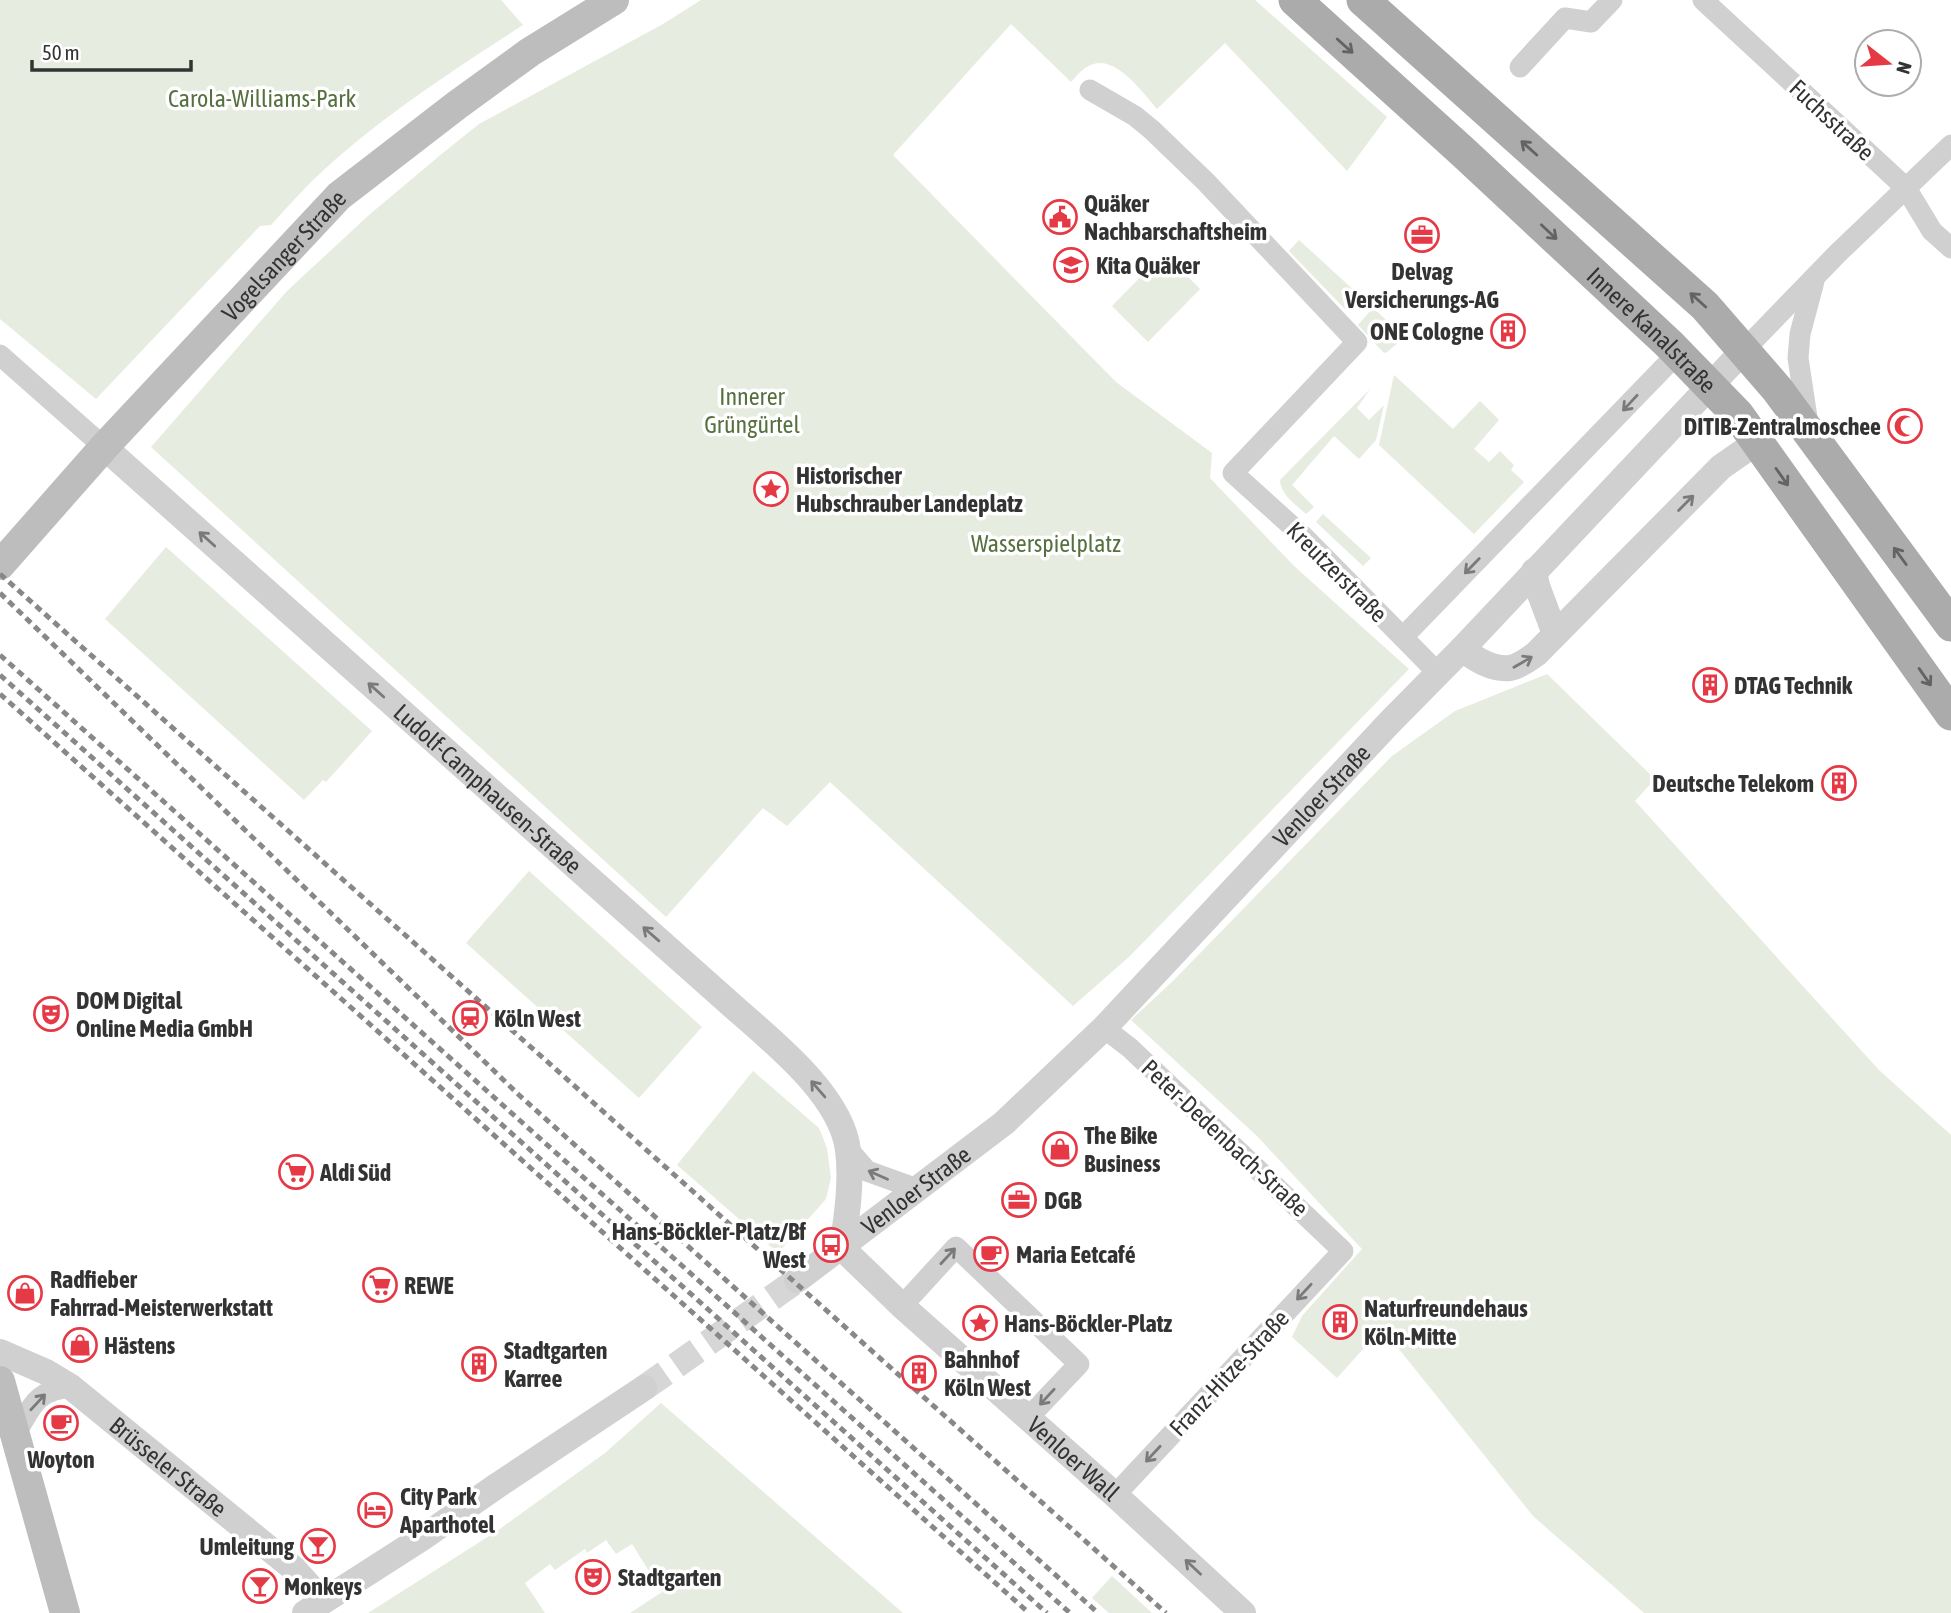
<svg xmlns="http://www.w3.org/2000/svg" width="1951" height="1613" viewBox="0 0 1951 1613" font-family="'Asap Condensed',sans-serif">
<rect width="100%" height="100%" fill="#fff"/>
<g fill="#e6ecdf">
<path d="M 0,0 L 501,0 L 523,25 C 449,73 374,121 311,182 C 297,196 284,211 271,225 L 260,226 L 96,399 L 0,319 Z"/>
<path d="M 701,0 L 1255,0 L 1387,117 L 1347,171 L 1225,43 L 1157,109 C 1143,93 1113,50 1087,67 C 1081,70 1076,77 1071,82 L 1011,24 L 893,155 L 1116,382 L 1212,453 L 1210,478 L 1294,566 L 1409,669 L 1130,956 L 1073,1006 L 830,782 L 787,826 L 763,808 L 666,917 L 151,447 L 287,291 L 369,215 L 444,152 L 479,124 L 663,24 Z"/>
<path d="M 1299,240 L 1358,294 L 1345,309 L 1289,251 Z"/>
<path d="M 1164,253 L 1200,289 L 1148,342 L 1112,306 Z"/>
<path d="M 1373,308 L 1405,337 L 1387,352 L 1384,353 L 1358,325 Z"/>
<path d="M 1394,375 L 1453,429 L 1480,401 L 1499,420 L 1474,449 L 1489,462 L 1500,451 L 1514,465 L 1511,470 L 1524,482 L 1474,534 L 1379,445 Z"/>
<path d="M 1370,389 L 1357,408 L 1369,420 L 1384,405 L 1376,440 L 1359,459 L 1334,436 L 1292,485 L 1314,507 L 1306,514 C 1296,505 1280,494 1280,480 Z"/>
<path d="M 1323,514 L 1371,558 L 1363,566 L 1316,522 Z"/>
<path d="M 166,547 L 372,731 L 326,782 L 323,780 L 304,800 L 105,619 Z"/>
<path d="M 1547,674 L 1655,779 L 1635,801 L 1879,1070 L 1951,1135 L 1951,1613 L 1644,1613 L 1533,1516 L 1382,1328 L 1337,1378 L 1292,1337 L 1302,1316 L 1362,1249 L 1257,1136 L 1131,1020 L 1174,980 L 1392,756 L 1455,711 Z"/>
<path d="M 529,871 L 702,1027 L 639,1098 L 466,943 Z"/>
<path d="M 753,1071 L 819,1128 L 827,1148 L 831,1178 L 826,1199 L 778,1253 L 677,1165 Z"/>
<path d="M 661,1403 L 903,1613 L 630,1613 L 662,1592 L 632,1544 L 616,1554 L 606,1540 L 587,1553 L 585,1549 L 555,1570 L 550,1564 L 525,1583 L 545,1613 L 368,1613 L 497,1531 L 605,1453 Z"/>
<path d="M 1112,1576 L 1152,1613 L 1109,1613 L 1092,1598 Z"/>
</g>
<g fill="none" stroke-linecap="round" stroke-linejoin="round">
<path stroke="#d6d6d6" stroke-width="26" stroke-dasharray="26 13" stroke-linecap="butt" d="M 644,1388 L 797,1280"/>
<g stroke="#d0d0d0" stroke-width="21">
<path d="M 1703,0 L 1906,188 L 1932,231 L 1951,248"/>
<path d="M 1520,67 L 1565,18 L 1591,22 L 1612,0"/>
<path d="M 1090,90 L 1135,116 L 1152,130 L 1206,182 L 1357,342 L 1233,473 L 1305,538 L 1438,673"/>
<path d="M 1744,350 L 1838,253 L 1951,145"/>
<path d="M 0,355 L 104,447"/>
<path d="M 1808,424 L 1798,358 L 1800,334 L 1814,281"/>
<path d="M 1403,637 L 1677,354"/>
<path d="M 1104,1028 L 1130,1048 L 1343,1251 L 1115,1495"/>
<path d="M 848,1149 L 867,1171 L 917,1189"/>
<path d="M 902,1306 L 956,1247 L 1079,1364 L 1027,1419"/>
<path d="M 16,1433 C 33,1405 35,1391 71,1387"/>
</g>
<g stroke="#d0d0d0" stroke-width="26">
<path id="s1" d="M 104,447 L 727,1001 C 768,1038 841,1093 848,1150 C 852,1182 847,1216 842,1248"/>
<path d="M 1534,571 L 1537,586 L 1555,634"/>
<path d="M 1462,649 C 1475,659 1492,670 1510,668 C 1518,667 1529,659 1536,654 L 1721,467 L 1757,442"/>
<path id="s2" d="M 842,1248 L 902,1306 L 1115,1495 L 1243,1613"/>
<path id="s3" d="M 797,1280 L 1004,1123 L 1104,1028 L 1390,722 L 1462,649 L 1744,350"/>
<path id="s4" d="M 0,1352 L 46,1372 L 71,1387 L 293,1568 L 323,1601"/>
<path d="M 305,1613 L 422,1538 L 498,1485 L 644,1388"/>
</g>
<g stroke="#bdbdbd" stroke-width="30">
<path id="s5" d="M 0,565 L 104,447 L 339,196 L 457,105 L 530,52 L 614,0"/>
<path d="M 0,1381 L 65,1613"/>
</g>
<g stroke="#ababab" stroke-width="33">
<path id="s6" d="M 1295,0 L 1463,152 L 1669,344 L 1738,415 L 1951,714"/>
<path d="M 1363,0 L 1705,306 L 1777,389 L 1951,625"/>
</g>
<g stroke="#888" stroke-width="5" stroke-dasharray="7 5" stroke-linecap="butt">
<path d="M 0,574 L 1166,1613"/>
<path d="M 0,593 L 519,1095 L 1098,1613"/>
<path d="M 0,655 L 1070,1613"/>
<path d="M 0,675 L 1047,1613"/>
<path d="M 0,694 L 1029,1613"/>
</g>
</g>
<defs><path id="oneway-shaft" d="M-6 0H5M1.5-3L5.5 0L1.5 3" fill="none" stroke-width="1.6" stroke-linecap="round" stroke-linejoin="round" transform="scale(1.75)"/></defs>
<g stroke="#636363">
<use href="#oneway-shaft" transform="translate(1345 46) rotate(42)"/>
<use href="#oneway-shaft" transform="translate(1529 148) rotate(-138)"/>
<use href="#oneway-shaft" transform="translate(1549 232) rotate(43)"/>
<use href="#oneway-shaft" transform="translate(1698 300) rotate(-138)"/>
<use href="#oneway-shaft" transform="translate(1782 477) rotate(55)"/>
<use href="#oneway-shaft" transform="translate(1900 556) rotate(-126)"/>
<use href="#oneway-shaft" transform="translate(1925 677) rotate(55)"/>
</g>
<g stroke="#7a7a7a">
<use href="#oneway-shaft" transform="translate(1630 403) rotate(133)"/>
<use href="#oneway-shaft" transform="translate(1686 503) rotate(-45)"/>
<use href="#oneway-shaft" transform="translate(207 539) rotate(-138)"/>
<use href="#oneway-shaft" transform="translate(1472 566) rotate(134)"/>
<use href="#oneway-shaft" transform="translate(1523 662) rotate(-30)"/>
<use href="#oneway-shaft" transform="translate(376 690) rotate(-138)"/>
<use href="#oneway-shaft" transform="translate(651 934) rotate(-139)"/>
<use href="#oneway-shaft" transform="translate(818 1089) rotate(-131)"/>
<use href="#oneway-shaft" transform="translate(878 1175) rotate(-156)"/>
<use href="#oneway-shaft" transform="translate(948 1256) rotate(-47)"/>
<use href="#oneway-shaft" transform="translate(1304 1292) rotate(133)"/>
<use href="#oneway-shaft" transform="translate(1047 1397) rotate(133)"/>
<use href="#oneway-shaft" transform="translate(38 1402) rotate(-47)"/>
<use href="#oneway-shaft" transform="translate(1153 1454) rotate(133)"/>
<use href="#oneway-shaft" transform="translate(1193 1567) rotate(-137)"/>
</g>
<defs>
<g id="civic-ring" transform="scale(1.75)"><circle r="9.5" fill="#fff" stroke="#e63946" stroke-width="1.5"/><path d="M-.6-6.5H3V-4.5H.6V-3L4-1V1h2V6H-6V1h2V-1L-.6-3ZM-1.2 2.5V6h2.4V2.5Z" fill="#e63946"/></g>
<g id="office-ring" transform="scale(1.75)"><circle r="9.5" fill="#fff" stroke="#e63946" stroke-width="1.5"/><path d="M-6-3h4V-5.5h4V-3h4V5H-6ZM-1-4.5V-3h2v-1.5ZM-6 0V1H6V0Z" fill="#e63946"/></g>
<g id="school-ring" transform="scale(1.75)"><circle r="9.5" fill="#fff" stroke="#e63946" stroke-width="1.5"/><path d="M0-5L7-2L0 1L-7-2ZM-4 1L0 2.5L4 1V4Q0 6-4 4Z" fill="#e63946"/></g>
<g id="building-ring" transform="scale(1.75)"><circle r="9.5" fill="#fff" stroke="#e63946" stroke-width="1.5"/><path d="M-4-6H4V6H1V3H-1V6H-4ZM-2.5-4.3h1.7v1.8h-1.7ZM.8-4.3h1.7v1.8H.8ZM-2.5-1h1.7V.8h-1.7ZM.8-1h1.7V.8H.8Z" fill="#e63946"/></g>
<g id="mosque-ring" transform="scale(1.75)"><circle r="9.5" fill="#fff" stroke="#e63946" stroke-width="1.5"/><path d="M3.5-4.9A6 6 0 1 0 3.5 4.9A5 5 0 1 1 3.5-4.9Z" fill="#e63946"/></g>
<g id="sight-ring" transform="scale(1.75)"><circle r="9.5" fill="#fff" stroke="#e63946" stroke-width="1.5"/><path d="M0-6L1.8-2.2L6-1.7L2.9 1.2L3.7 5.4L0 3.3L-3.7 5.4L-2.9 1.2L-6-1.7L-1.8-2.2Z" fill="#e63946"/></g>
<g id="theatre-ring" transform="scale(1.75)"><circle r="9.5" fill="#fff" stroke="#e63946" stroke-width="1.5"/><path d="M-5-5.5Q0-4 5-5.5V0Q5 5 0 6Q-5 5-5 0ZM-3.3-2.5H-1v1.5H-3.3ZM1-2.5H3.3v1.5H1ZM-2.8 1Q0 5.5 2.8 1Z" fill="#e63946"/></g>
<g id="station-ring" transform="scale(1.75)"><circle r="9.5" fill="#fff" stroke="#e63946" stroke-width="1.5"/><path d="M-3-6H3Q5-6 5-4V2Q5 4 3 4L4.5 6H3L1.5 4h-3L-3 6H-4.5L-3 4Q-5 4-5 2V-4Q-5-6-3-6ZM-3.5-4v3h7v-3ZM-3.5 1v1.5H-2V1ZM2 1v1.5H3.5V1Z" fill="#e63946"/></g>
<g id="shop-ring" transform="scale(1.75)"><circle r="9.5" fill="#fff" stroke="#e63946" stroke-width="1.5"/><path d="M-5-2.5h2.3a2.7 3.5 0 0 1 5.4 0H5L5.5 6h-11ZM-1.5-2.5h3a1.5 2.3 0 0 0-3 0Z" fill="#e63946"/></g>
<g id="supermarket-ring" transform="scale(1.75)"><circle r="9.5" fill="#fff" stroke="#e63946" stroke-width="1.5"/><path d="M-6-5.5h2.5l.6 2H6L4.5 2H-2.5L-4.4-4H-6ZM-1.5 3.2a1.3 1.3 0 1 0 .1 0ZM3 3.2a1.3 1.3 0 1 0 .1 0Z" fill="#e63946"/></g>
<g id="bus-ring" transform="scale(1.75)"><circle r="9.5" fill="#fff" stroke="#e63946" stroke-width="1.5"/><path d="M-5-6H5V4H4V6H2V4H-2V6H-4V4H-5ZM-3.5-4V0h7V-4ZM-3.5 1.2v1.5H-2V1.2ZM2 1.2v1.5H3.5V1.2Z" fill="#e63946"/></g>
<g id="cafe-ring" transform="scale(1.75)"><circle r="9.5" fill="#fff" stroke="#e63946" stroke-width="1.5"/><path d="M-5.5-4.5H6V0H3Q3 3.5 0 3.5H-2.5Q-5.5 3.5-5.5 0ZM3-3.2v2h1.7v-2ZM-6 4.5H4V6H-6Z" fill="#e63946"/></g>
<g id="hotel-ring" transform="scale(1.75)"><circle r="9.5" fill="#fff" stroke="#e63946" stroke-width="1.5"/><path d="M-6-4.5h1.5V1H6V5H4.5V3h-9V5H-6ZM-4 0a1.8 1.8 0 1 1 3.6 0ZM.5 0V-2.5h3Q6-2.5 6 0Z" fill="#e63946"/></g>
<g id="bar-ring" transform="scale(1.75)"><circle r="9.5" fill="#fff" stroke="#e63946" stroke-width="1.5"/><path d="M-6-5H6L.8 .8V4.5H3.5V6h-7V4.5H-.8V.8Z" fill="#e63946"/></g>
</defs>
<g fill-rule="evenodd">
<use href="#civic-ring" x="1060" y="217"/>
<use href="#office-ring" x="1422" y="235"/>
<use href="#school-ring" x="1071" y="265"/>
<use href="#building-ring" x="1508" y="331"/>
<use href="#mosque-ring" x="1905" y="426"/>
<use href="#sight-ring" x="771" y="489"/>
<use href="#building-ring" x="1710" y="685"/>
<use href="#building-ring" x="1839" y="783"/>
<use href="#theatre-ring" x="51" y="1014"/>
<use href="#station-ring" x="470" y="1018"/>
<use href="#shop-ring" x="1060" y="1149"/>
<use href="#supermarket-ring" x="296" y="1172"/>
<use href="#office-ring" x="1019" y="1200"/>
<use href="#bus-ring" x="831" y="1245"/>
<use href="#cafe-ring" x="991" y="1254"/>
<use href="#supermarket-ring" x="380" y="1285"/>
<use href="#shop-ring" x="25" y="1293"/>
<use href="#building-ring" x="1340" y="1322"/>
<use href="#sight-ring" x="980" y="1323"/>
<use href="#shop-ring" x="80" y="1345"/>
<use href="#building-ring" x="479" y="1364"/>
<use href="#building-ring" x="919" y="1373"/>
<use href="#cafe-ring" x="61" y="1423"/>
<use href="#hotel-ring" x="375" y="1510"/>
<use href="#bar-ring" x="318" y="1546"/>
<use href="#theatre-ring" x="593" y="1577"/>
<use href="#bar-ring" x="260" y="1586"/>
</g>
<g text-anchor="middle" dominant-baseline="central" stroke-width="7" stroke-linejoin="round" paint-order="stroke">
<g font-size="24" fill="#56703f" stroke="#fff">
<text x="262" y="98">Carola-Williams-Park</text>
<text x="752" y="396">Innerer<tspan x="752" dy="28">Grüngürtel</tspan></text>
<text x="1046" y="543">Wasserspielplatz</text>
</g>
<g font-size="24" fill="#333" stroke="#fff">
<text transform="translate(1832 120) rotate(43)">Fuchsstraße</text>
<text stroke="none"><textPath href="#s5" startOffset="420">Vogelsanger Straße</textPath></text>
<text stroke="none"><textPath href="#s6" startOffset="486">Innere Kanalstraße</textPath></text>
<text transform="translate(1337 572) rotate(45)">Kreutzerstraße</text>
<text stroke="none"><textPath href="#s1" startOffset="514">Ludolf-Camphausen-Straße</textPath></text>
<text stroke="none"><textPath href="#s3" startOffset="716">Venloer Straße</textPath></text>
<text transform="translate(1225 1138) rotate(43)">Peter-Dedenbach-Straße</text>
<text stroke="none"><textPath href="#s3" startOffset="149">Venloer Straße</textPath></text>
<text transform="translate(1229 1373) rotate(-47)">Franz-Hitze-Straße</text>
<text stroke="none"><textPath href="#s2" startOffset="313">Venloer Wall</textPath></text>
<text stroke="none"><textPath href="#s4" startOffset="205">Brüsseler Straße</textPath></text>
</g>
<g font-size="24" font-weight="bold" fill="#333" stroke="#fff" text-anchor="start">
<text x="1084" y="203">Quäker<tspan x="1084" dy="28">Nachbarschaftsheim</tspan></text>
<text x="1096" y="265">Kita Quäker</text>
<text x="1422" y="271" text-anchor="middle">Delvag<tspan x="1422" dy="28">Versicherungs-AG</tspan></text>
<text x="1484" y="331" text-anchor="end">ONE Cologne</text>
<text x="1881" y="426" text-anchor="end">DITIB-Zentralmoschee</text>
<text x="796" y="475">Historischer<tspan x="796" dy="28">Hubschrauber Landeplatz</tspan></text>
<text x="1734" y="685">DTAG Technik</text>
<text x="1814" y="783" text-anchor="end">Deutsche Telekom</text>
<text x="76" y="1000">DOM Digital<tspan x="76" dy="28">Online Media GmbH</tspan></text>
<text x="494" y="1018">Köln West</text>
<text x="1084" y="1135">The Bike<tspan x="1084" dy="28">Business</tspan></text>
<text x="320" y="1172">Aldi Süd</text>
<text x="1044" y="1200">DGB</text>
<text x="806" y="1231" text-anchor="end">Hans-Böckler-Platz/Bf<tspan x="806" dy="28">West</tspan></text>
<text x="1016" y="1254">Maria Eetcafé</text>
<text x="50" y="1279">Radfieber<tspan x="50" dy="28">Fahrrad-Meisterwerkstatt</tspan></text>
<text x="404" y="1285">REWE</text>
<text x="1364" y="1308">Naturfreundehaus<tspan x="1364" dy="28">Köln-Mitte</tspan></text>
<text x="1004" y="1323">Hans-Böckler-Platz</text>
<text x="104" y="1345">Hästens</text>
<text x="504" y="1350">Stadtgarten<tspan x="504" dy="28">Karree</tspan></text>
<text x="944" y="1359">Bahnhof<tspan x="944" dy="28">Köln West</tspan></text>
<text x="61" y="1459" text-anchor="middle">Woyton</text>
<text x="400" y="1496">City Park<tspan x="400" dy="28">Aparthotel</tspan></text>
<text x="294" y="1546" text-anchor="end">Umleitung</text>
<text x="618" y="1577">Stadtgarten</text>
<text x="284" y="1586">Monkeys</text>
</g>
</g>
<g transform="translate(1888 63) rotate(107)"><circle r="33" fill="#ffffff" stroke="#adadad" stroke-width="2"/>
<path d="M0-5L12 26L0 18L-12 26Z" fill="#e63946"/>
<text y="-10" font-size="19" font-weight="bold" text-anchor="middle" fill="#333333">N</text>
</g>
<path d="M32 60v10h159v-10" fill="none" stroke="#333333" stroke-width="3.5"/>
<text x="42" y="60" font-size="21" fill="#333333" stroke="#ffffff" stroke-width="5" paint-order="stroke">50 m</text>
</svg>
